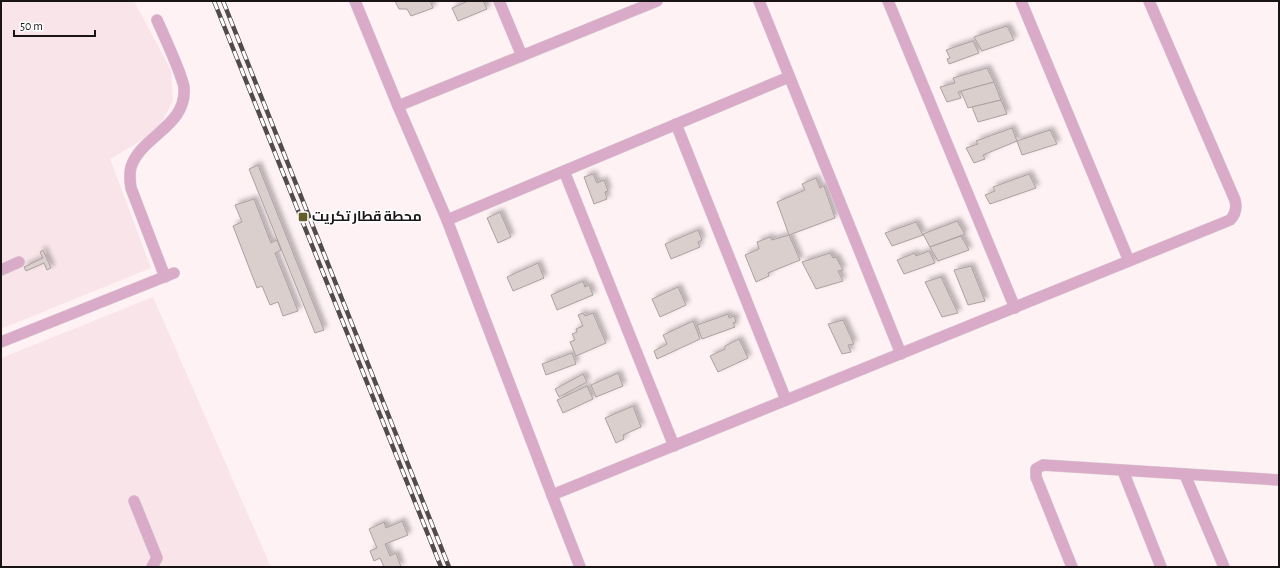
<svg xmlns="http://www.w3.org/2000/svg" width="1280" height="568" viewBox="0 0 1280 568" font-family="'Alegreya Sans',Cairo,sans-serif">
<defs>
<filter id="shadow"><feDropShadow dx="3.5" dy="-3.5" stdDeviation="2" flood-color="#0004"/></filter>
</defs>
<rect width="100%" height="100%" fill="#fff2f5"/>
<g fill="#f8e4e9">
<path d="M 1,1 L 134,1 L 171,70 L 173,101 L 156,132 L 110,159 L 151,268 L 1,329 Z"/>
<path d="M 153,297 L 271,567 L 1,567 L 1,358 Z"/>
</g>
<g fill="#dbcfce" stroke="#aca0a0" filter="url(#shadow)">
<path d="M 395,1 L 430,1 L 433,8 L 411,16 L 407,9 L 399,9 Z"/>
<path d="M 468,1 L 483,1 L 487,9 L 458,21 L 452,8 Z"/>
<path d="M 1007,26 L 1014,40 L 982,51 L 974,37 Z"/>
<path d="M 973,41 L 979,53 L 949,64 L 947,59 L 950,58 L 946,50 Z"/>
<path d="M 987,68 L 994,82 L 958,92 L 961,98 L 947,102 L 940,87 L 955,83 L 953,78 Z"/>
<path d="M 994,82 L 1001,100 L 968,108 L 961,91 Z"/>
<path d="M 1001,100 L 1007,114 L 978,122 L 972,107 Z"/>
<path d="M 1012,128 L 1017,141 L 983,155 L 985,159 L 974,163 L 966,148 L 978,144 L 976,141 Z"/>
<path d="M 1050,130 L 1057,144 L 1022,155 L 1017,141 Z"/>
<path d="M 258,165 L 324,330 L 315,333 L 249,169 Z"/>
<path d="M 593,174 L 597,183 L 604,180 L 608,191 L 605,192 L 607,199 L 594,204 L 584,177 Z"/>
<path d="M 1029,174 L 1036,188 L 990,204 L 985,195 L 995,191 L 993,187 Z"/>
<path d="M 816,178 L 820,188 L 824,186 L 835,218 L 789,235 L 777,202 L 805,190 L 802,184 Z"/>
<path d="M 254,199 L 271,243 L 277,240 L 281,250 L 275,253 L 298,311 L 283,316 L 278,302 L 270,305 L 262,286 L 257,288 L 233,226 L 242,222 L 235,205 Z"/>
<path d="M 500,212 L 511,237 L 498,243 L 487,218 Z"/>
<path d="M 957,221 L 965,234 L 930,247 L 923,234 Z"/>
<path d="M 916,222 L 923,235 L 892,246 L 885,233 Z"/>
<path d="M 698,230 L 702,240 L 698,242 L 700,247 L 671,259 L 665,244 Z"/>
<path d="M 789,235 L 800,260 L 768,273 L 769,276 L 756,282 L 745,255 L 759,249 L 757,242 L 770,237 L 772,240 Z"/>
<path d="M 961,236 L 969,250 L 938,261 L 930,247 Z"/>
<path d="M 43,250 L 51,268 L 47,270 L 44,263 L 26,271 L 24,267 L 43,258 L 40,252 Z"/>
<path d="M 929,251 L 935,263 L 904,274 L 897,260 L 915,253 L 916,256 Z"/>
<path d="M 830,253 L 833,258 L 836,257 L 843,270 L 838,271 L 843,281 L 816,289 L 802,262 Z"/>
<path d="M 538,263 L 544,278 L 513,291 L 507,277 Z"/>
<path d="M 971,266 L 985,301 L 968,305 L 954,270 Z"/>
<path d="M 941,277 L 958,313 L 942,317 L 925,282 Z"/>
<path d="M 583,281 L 585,287 L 589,285 L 593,295 L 557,310 L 551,295 Z"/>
<path d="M 678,287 L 686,305 L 660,317 L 652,299 Z"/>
<path d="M 583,313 L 585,316 L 593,313 L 606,343 L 576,356 L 570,342 L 575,340 L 572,334 L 577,332 L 576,329 L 583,326 L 578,315 Z"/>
<path d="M 728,314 L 729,318 L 734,316 L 736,322 L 733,323 L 735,327 L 702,339 L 697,325 Z"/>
<path d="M 843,320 L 854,344 L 848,345 L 851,352 L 842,354 L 828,324 Z"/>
<path d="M 693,321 L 700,339 L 657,359 L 654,351 L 667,344 L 663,335 Z"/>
<path d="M 739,339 L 748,358 L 718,372 L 710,356 L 725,349 L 725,346 Z"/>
<path d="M 572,353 L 576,364 L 546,375 L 542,364 Z"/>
<path d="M 618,373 L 623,386 L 596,397 L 591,385 Z"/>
<path d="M 583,374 L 587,382 L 559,397 L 555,389 Z"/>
<path d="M 587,386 L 593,399 L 563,413 L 557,400 Z"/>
<path d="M 633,406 L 641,427 L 623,435 L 624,439 L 616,443 L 605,418 Z"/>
<path d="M 402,521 L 408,535 L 385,544 L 390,556 L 396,553 L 401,567 L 384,567 L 380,558 L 374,561 L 370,551 L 377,548 L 369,529 L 384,522 L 386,528 Z"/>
</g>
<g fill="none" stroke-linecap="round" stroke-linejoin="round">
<g stroke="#dacfd1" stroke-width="12">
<g id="minor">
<path d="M 355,1 L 398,106 L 447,220 L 552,495 L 580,567"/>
<path d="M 499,1 L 522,56"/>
<path d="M 759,1 L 901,354"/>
<path d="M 888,1 L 1015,308"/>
<path d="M 1021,1 L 1129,261"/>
<path d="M 157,20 C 165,38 173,55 180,74 C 181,78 184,84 184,88 C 187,126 141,136 131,167 C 129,174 130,182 131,188 L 165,277"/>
<path d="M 398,106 L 657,1"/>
<path d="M 676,124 L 786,400"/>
<path d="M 564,171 L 674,446"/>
<path d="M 447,220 L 789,77"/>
<path d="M 1,270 L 19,262"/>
<path d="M 1,342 L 174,273"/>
<path d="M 1123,471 L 1161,567"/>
<path d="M 1185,475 L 1224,567"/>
<path d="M 552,495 L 1230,220 C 1236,214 1237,208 1235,200 L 1149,1"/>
<path d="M 134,501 L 157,558 L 152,567"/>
<path d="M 1072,567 L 1036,477 L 1036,469 L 1043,465 L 1279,480"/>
</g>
</g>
<use href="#minor" stroke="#daaac9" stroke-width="11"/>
<g stroke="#514b4c" stroke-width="4.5">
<g id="rail">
<path d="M 214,1 L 441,567"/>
<path d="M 223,1 L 449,567"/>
</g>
</g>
<use href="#rail" stroke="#fff" stroke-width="3" stroke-dasharray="9" stroke-linecap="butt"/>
</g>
<rect fill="#645c29" stroke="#fff" stroke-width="1.5" x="298" y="212" width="10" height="10" rx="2"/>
<g text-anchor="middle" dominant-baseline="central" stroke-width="3" stroke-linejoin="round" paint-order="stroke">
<g font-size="14" font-weight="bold" fill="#191516" stroke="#fff" text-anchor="start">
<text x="312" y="217">محطة قطار تكريت</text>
</g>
</g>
<rect width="1280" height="568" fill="none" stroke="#191516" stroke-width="4"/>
<path d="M14 30v6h81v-6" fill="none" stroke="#191516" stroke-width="2"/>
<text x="20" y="30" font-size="12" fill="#191516" stroke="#ffffff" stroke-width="3" paint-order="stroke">50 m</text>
</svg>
